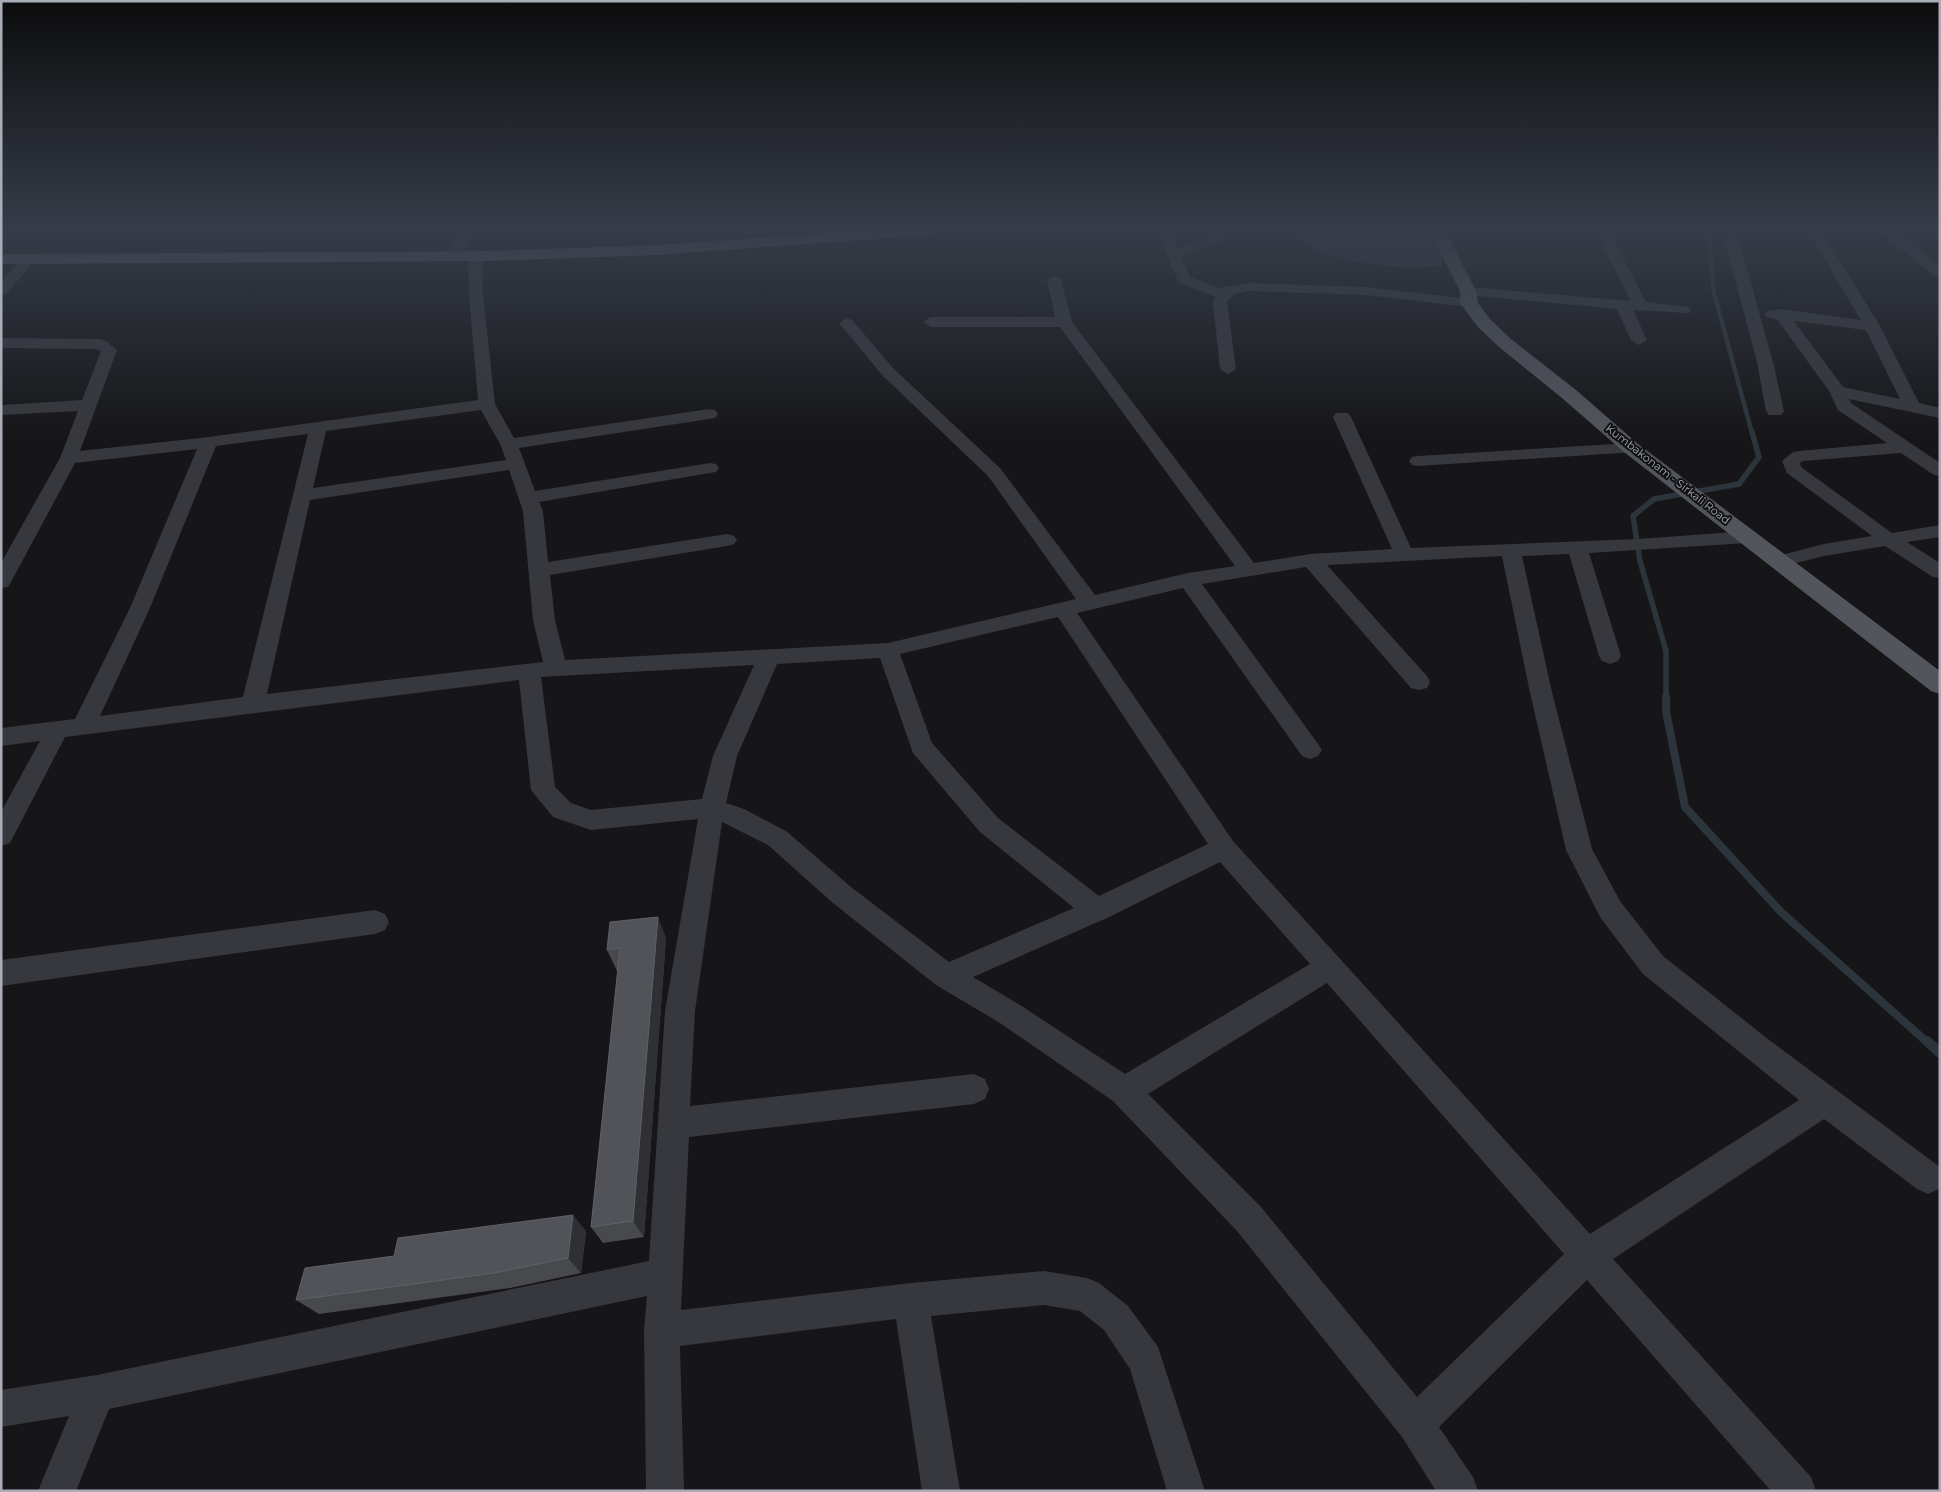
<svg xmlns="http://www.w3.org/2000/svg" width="1941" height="1492" viewBox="0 0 1941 1492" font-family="Montserrat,sans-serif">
<rect width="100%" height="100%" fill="#161618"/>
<path fill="#2c353c" d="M 1292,230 L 1427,230 L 1442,252 L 1441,265 C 1411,272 1344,262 1315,251 C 1307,248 1298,236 1292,230 Z"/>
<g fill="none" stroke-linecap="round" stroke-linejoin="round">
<path stroke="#2c353c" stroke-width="4.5" d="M 1708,230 L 1714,293 L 1752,433"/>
<path stroke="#2c353c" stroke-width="5.5" d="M 1666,698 L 1666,651 L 1640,561 L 1633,516 L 1654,499 L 1739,484 L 1759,457 L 1752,432"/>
<path stroke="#2c353c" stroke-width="8" d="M 1666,697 L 1666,711 L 1685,807 L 1781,912 L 1928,1043"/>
<path stroke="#2c353c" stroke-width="10" d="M 1927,1041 L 1940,1053"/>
<g fill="#37383d" fill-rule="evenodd">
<path d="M 458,230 L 472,230 L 462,256 L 455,260 L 448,256 Z"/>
<path d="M 1156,230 L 1170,230 L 1177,248 L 1211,235 L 1211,230 L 1225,230 L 1227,235 L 1221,241 L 1181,256 L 1190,277 L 1222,289 L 1224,287 L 1249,283 L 1366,287 L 1469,299 L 1476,303 L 1469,307 L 1366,295 L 1249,291 L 1234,294 L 1227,302 L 1236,369 L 1228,374 L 1220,369 L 1213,302 L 1216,297 L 1179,283 Z"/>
<path d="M 1595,230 L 1609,230 L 1646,302 L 1689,307 L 1691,310 L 1689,313 L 1633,310 L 1647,340 L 1639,345 L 1631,340 L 1617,309 L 1468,295 L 1461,291 L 1468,287 L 1631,301 Z"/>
<path d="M 1722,230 L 1736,230 L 1773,362 L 1784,411 L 1781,415 L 1769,415 L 1766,411 L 1757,362 Z"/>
<path d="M 1807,230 L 1821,230 L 1880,326 L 1919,403 L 1940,408 L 1940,418 L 1849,399 L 1851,403 L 1940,463 L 1940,476 L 1934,475 L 1901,453 L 1803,461 L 1800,463 L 1801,467 L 1892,533 L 1940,525 L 1940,537 L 1907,542 L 1940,563 L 1940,578 L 1933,577 L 1885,546 L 1824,556 L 1780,567 L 1773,565 L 1770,561 L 1773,557 L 1824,544 L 1872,536 L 1787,473 L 1782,461 L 1793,452 L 1799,451 L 1887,443 L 1838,410 L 1829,391 L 1777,319 L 1767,317 L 1764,314 L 1767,311 L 1781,309 L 1861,320 ZM 1794,321 L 1866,330 L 1900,399 L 1843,387 Z"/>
<path d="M 1876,230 L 1892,230 L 1904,236 L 1940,266 L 1940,277 L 1935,276 Z"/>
<path d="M 475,252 L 482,256 L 483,295 L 495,404 L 514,438 L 709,409 L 715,410 L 718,414 L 715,418 L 709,419 L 519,448 L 535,491 L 710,463 L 716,464 L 719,468 L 716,472 L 710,473 L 539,502 L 543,511 L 548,562 L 727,534 L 734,536 L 737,540 L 734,544 L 727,546 L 550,575 L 555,620 L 565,660 L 888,643 L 1076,599 L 988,476 L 882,375 L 839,323 L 847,318 L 852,320 L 894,369 L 1000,468 L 1095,595 L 1188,573 L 1235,566 L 1060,327 L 931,327 L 923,322 L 931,317 L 1055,317 L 1047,280 L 1054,276 L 1061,280 L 1072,322 L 1254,563 L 1311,554 L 1392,549 L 1333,417 L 1336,413 L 1348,413 L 1351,417 L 1411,548 L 1638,539 L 1748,531 L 1755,533 L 1758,537 L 1755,541 L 1748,543 L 1589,553 L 1621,656 L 1618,661 L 1610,664 L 1602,661 L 1599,656 L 1569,554 L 1522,556 L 1551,688 L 1592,849 L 1620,901 L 1663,956 L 1768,1039 L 1940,1167 L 1939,1189 L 1928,1194 L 1917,1189 L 1824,1119 L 1613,1259 L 1811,1477 L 1816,1491 L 1771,1491 L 1587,1280 L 1439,1427 L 1473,1477 L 1478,1491 L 1436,1491 L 1402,1437 L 1237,1231 L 1113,1101 L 1000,1023 L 936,985 L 833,903 L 768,845 L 722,822 L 695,1011 L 690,1106 L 974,1074 L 985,1079 L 989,1089 L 985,1099 L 974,1104 L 689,1137 L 681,1310 L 911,1283 L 1044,1271 L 1087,1278 L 1099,1283 L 1128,1306 L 1158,1347 L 1205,1491 L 1167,1491 L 1130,1369 L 1104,1330 L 1080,1311 L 1044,1305 L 931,1316 L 960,1491 L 922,1491 L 896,1319 L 680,1346 L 684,1491 L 646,1491 L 644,1330 L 647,1296 L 109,1409 L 76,1491 L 38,1491 L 69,1416 L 1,1427 L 1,1390 L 97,1375 L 649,1261 L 665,1011 L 698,819 L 591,830 L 553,817 L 531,790 L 519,680 L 65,737 L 10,843 L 1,846 L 1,812 L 40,741 L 1,746 L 1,728 L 75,719 L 130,608 L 197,449 L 75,463 L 11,582 L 8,587 L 1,588 L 1,563 L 60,458 L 78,411 L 1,415 L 1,405 L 82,400 L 101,351 L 96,349 L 1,348 L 1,338 L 100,339 L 106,341 L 117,350 L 80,451 L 209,437 L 478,400 L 469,295 L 468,256 ZM 481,410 L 500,444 L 506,460 L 313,488 L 326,431 ZM 308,434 L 243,697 L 100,716 L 150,608 L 216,446 ZM 509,470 L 523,511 L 533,620 L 543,662 L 267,694 L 310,500 ZM 1502,556 L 1529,688 L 1566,850 L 1600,917 L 1643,974 L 1799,1100 L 1590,1234 L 1233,841 L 1077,613 L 1183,588 L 1302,756 L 1310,759 L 1318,756 L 1322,750 L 1318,744 L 1202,584 L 1306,567 L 1411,688 L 1419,690 L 1427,688 L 1430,682 L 1427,676 L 1327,565 ZM 1058,617 L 1208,844 L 1099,896 L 998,818 L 932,743 L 900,654 ZM 880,658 L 913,753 L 980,832 L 1074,908 L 949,962 L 851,887 L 786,831 L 744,809 L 726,803 L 737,756 L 777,664 ZM 754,665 L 713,756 L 702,799 L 591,810 L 571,803 L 555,787 L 541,677 ZM 1220,862 L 1310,964 L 1125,1074 L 1020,1005 L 973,977 L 1107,918 ZM 1327,983 L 1564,1254 L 1417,1397 L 1261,1207 L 1148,1094 Z"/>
<path d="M 29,255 L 36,259 L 6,294 L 1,295 L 1,282 L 24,256 Z"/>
<path d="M 1631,443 L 1637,444 L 1640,448 L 1637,452 L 1418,466 L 1412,465 L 1409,461 L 1412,457 L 1418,456 Z"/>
<path d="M 375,910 L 385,914 L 389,922 L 385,930 L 375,934 L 1,986 L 1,960 Z"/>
</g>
<path fill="#53555c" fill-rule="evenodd" d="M 1429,230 L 1445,230 L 1476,291 L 1478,303 L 1490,319 L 1511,339 L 1576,390 L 1638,444 L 1940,671 L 1940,694 L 1931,691 L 1624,452 L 1562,398 L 1499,347 L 1478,327 L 1460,303 L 1460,291 Z"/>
<path fill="#63666e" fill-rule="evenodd" d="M 868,230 L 936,230 L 928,235 L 657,255 L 488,261 L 1,264 L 1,254 L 488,251 L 657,245 Z"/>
</g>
<g fill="#47494d">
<path d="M 666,938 L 644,1237 L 603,1243 L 591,1227 L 618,971 L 617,971 L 607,950 Z"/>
<path d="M 586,1231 L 581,1273 L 510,1288 L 319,1314 L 296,1300 Z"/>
</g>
<g fill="#2f3033">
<path d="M 658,917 L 666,938 L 644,1237 L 633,1221 Z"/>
<path d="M 573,1215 L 586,1231 L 581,1273 L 568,1258 Z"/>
</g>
<g fill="#525359" stroke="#5f6168">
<path d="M 658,917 L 633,1221 L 591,1227 L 620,948 L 607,950 L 610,922 Z"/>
<path d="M 573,1215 L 568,1258 L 494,1273 L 296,1300 L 305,1268 L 394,1256 L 398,1238 Z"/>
</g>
<linearGradient id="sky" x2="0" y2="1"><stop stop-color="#0c0c0d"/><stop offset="0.52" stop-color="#363c48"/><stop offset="1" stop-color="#363c48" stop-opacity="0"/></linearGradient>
<rect width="1941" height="439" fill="url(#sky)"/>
<g text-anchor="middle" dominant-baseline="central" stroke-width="4" stroke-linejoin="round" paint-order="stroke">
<g font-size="11" fill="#a8adb8" stroke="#111113">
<text transform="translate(1668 474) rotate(38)">Kumbakonam - Sirkali Road</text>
</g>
</g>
<rect width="1941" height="1492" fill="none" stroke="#a8adb8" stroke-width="5"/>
</svg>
